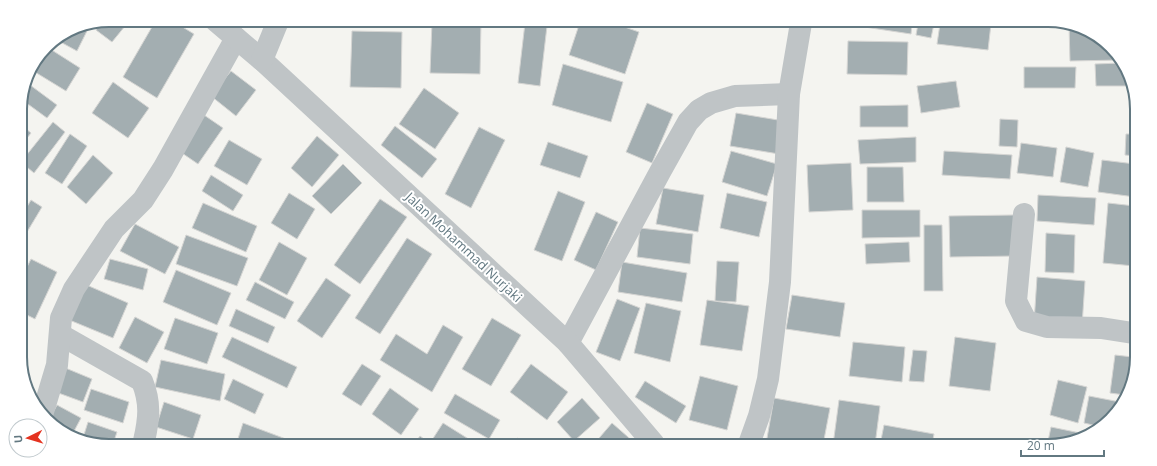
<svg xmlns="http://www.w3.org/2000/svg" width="1157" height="466" viewBox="0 0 1157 466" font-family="'Open Sans',sans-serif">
<rect width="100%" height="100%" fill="#f4f4f0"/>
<g fill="#a3aeb1" stroke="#d5d5d3">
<path d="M 109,20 L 130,20 L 112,42 L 96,30 L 103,21 Z"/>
<path d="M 156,20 L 171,20 L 194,34 L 157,98 L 123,77 Z"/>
<path d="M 432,22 L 481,22 L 480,74 L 430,73 Z"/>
<path d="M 580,22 L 613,23 L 639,32 L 625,74 L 569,55 Z"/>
<path d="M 96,23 L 91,28 L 87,24 Z"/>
<path d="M 525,23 L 547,26 L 540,86 L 518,83 Z"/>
<path d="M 858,24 L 912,24 L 911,34 L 858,26 Z"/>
<path d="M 918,24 L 934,24 L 931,38 L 916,35 Z"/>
<path d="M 940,24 L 991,24 L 988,50 L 937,44 Z"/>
<path d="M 1069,25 L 1077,25 L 1118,55 L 1120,60 L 1070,61 Z"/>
<path d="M 77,26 L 87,31 L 77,51 L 55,39 Z"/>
<path d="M 352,31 L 402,32 L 401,88 L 350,87 Z"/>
<path d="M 848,41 L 908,42 L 907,75 L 847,74 Z"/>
<path d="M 47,47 L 80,68 L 66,91 L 30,69 Z"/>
<path d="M 1122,63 L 1131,86 L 1096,86 L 1095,64 Z"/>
<path d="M 563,64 L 623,82 L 611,122 L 552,105 Z"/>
<path d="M 1024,67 L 1076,67 L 1075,88 L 1024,88 Z"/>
<path d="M 231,71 L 256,90 L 236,116 L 211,96 Z"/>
<path d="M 956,81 L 960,107 L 921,113 L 917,86 Z"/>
<path d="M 26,82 L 57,105 L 47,118 L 21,99 Z"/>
<path d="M 113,82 L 149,108 L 128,138 L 92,113 Z"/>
<path d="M 424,88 L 459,113 L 435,149 L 399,124 Z"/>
<path d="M 647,103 L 673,114 L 652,163 L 626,152 Z"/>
<path d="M 908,105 L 908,127 L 860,127 L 860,106 Z"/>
<path d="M 736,113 L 784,121 L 779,154 L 730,146 Z"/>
<path d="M 204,115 L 223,128 L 198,164 L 179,151 Z"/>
<path d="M 1000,119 L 1018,120 L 1017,147 L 999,146 Z"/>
<path d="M 53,122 L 65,132 L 34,173 L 21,162 Z"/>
<path d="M 20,124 L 31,133 L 20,147 Z"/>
<path d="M 395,126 L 437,159 L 422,178 L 381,145 Z"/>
<path d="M 479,127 L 505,140 L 471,208 L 445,194 Z"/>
<path d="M 70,134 L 87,146 L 62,184 L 45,173 Z"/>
<path d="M 1126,134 L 1136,134 L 1135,156 L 1125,155 Z"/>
<path d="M 317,136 L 339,155 L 312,187 L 291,168 Z"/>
<path d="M 916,137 L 916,162 L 860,164 L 858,140 Z"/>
<path d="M 229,140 L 262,159 L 247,185 L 214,166 Z"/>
<path d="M 548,142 L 588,156 L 580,178 L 540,165 Z"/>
<path d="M 1021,143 L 1057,148 L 1053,177 L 1017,173 Z"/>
<path d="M 1066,147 L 1094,153 L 1088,187 L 1060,182 Z"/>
<path d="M 731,151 L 777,164 L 767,196 L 722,182 Z"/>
<path d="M 944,151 L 1012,155 L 1010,179 L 942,175 Z"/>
<path d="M 93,155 L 113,173 L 86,204 L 67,187 Z"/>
<path d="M 1102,160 L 1135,164 L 1135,197 L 1098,192 Z"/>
<path d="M 851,163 L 853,210 L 809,212 L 807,165 Z"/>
<path d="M 343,164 L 362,183 L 331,214 L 312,196 Z"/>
<path d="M 867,167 L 903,167 L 904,202 L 867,202 Z"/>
<path d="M 211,175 L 243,195 L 233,211 L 202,191 Z"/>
<path d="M 663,188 L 704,195 L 698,232 L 656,224 Z"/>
<path d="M 558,191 L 585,202 L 562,261 L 534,250 Z"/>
<path d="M 289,193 L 315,209 L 297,239 L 271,223 Z"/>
<path d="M 727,193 L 767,202 L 759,237 L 720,228 Z"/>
<path d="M 1038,195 L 1096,198 L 1094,225 L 1037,221 Z"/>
<path d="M 380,199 L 407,217 L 360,284 L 334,265 Z"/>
<path d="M 31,200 L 42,207 L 24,237 L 21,235 L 21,217 Z"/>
<path d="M 203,203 L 257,226 L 246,252 L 192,228 Z"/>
<path d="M 1108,203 L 1135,206 L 1134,266 L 1103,263 Z"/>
<path d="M 862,210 L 920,210 L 920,237 L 862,238 Z"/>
<path d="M 596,212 L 618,222 L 596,270 L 574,260 Z"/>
<path d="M 1014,215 L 1015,256 L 950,257 L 949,216 Z"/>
<path d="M 135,224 L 179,247 L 165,274 L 120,251 Z"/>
<path d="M 924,225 L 942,225 L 943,291 L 924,291 Z"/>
<path d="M 640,228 L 693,234 L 690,264 L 637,257 Z"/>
<path d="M 1046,233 L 1075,235 L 1074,273 L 1045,272 Z"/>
<path d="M 186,235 L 248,258 L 237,286 L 176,264 Z"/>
<path d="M 407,238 L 432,254 L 380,334 L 355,318 Z"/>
<path d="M 279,242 L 307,258 L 287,295 L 259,280 Z"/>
<path d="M 909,242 L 910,262 L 866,264 L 865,244 Z"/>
<path d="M 31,259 L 57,272 L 35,319 L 21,312 L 21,279 Z"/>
<path d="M 110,259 L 148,269 L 143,290 L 104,279 Z"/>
<path d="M 717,261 L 739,262 L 736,302 L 715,301 Z"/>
<path d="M 622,262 L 687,273 L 682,302 L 618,292 Z"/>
<path d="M 176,270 L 231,293 L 217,325 L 163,302 Z"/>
<path d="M 1037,277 L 1085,281 L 1082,326 L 1034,323 Z"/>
<path d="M 326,278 L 351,295 L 322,338 L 297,321 Z"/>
<path d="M 255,282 L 294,302 L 285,319 L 246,300 Z"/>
<path d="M 82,283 L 128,303 L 113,338 L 67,319 Z"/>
<path d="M 792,295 L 845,303 L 840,337 L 786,329 Z"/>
<path d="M 617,299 L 640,308 L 620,361 L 596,352 Z"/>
<path d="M 707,300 L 749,306 L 742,351 L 700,345 Z"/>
<path d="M 646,303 L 681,311 L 670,362 L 634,353 Z"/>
<path d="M 236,309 L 275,327 L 268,343 L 229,326 Z"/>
<path d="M 135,317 L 164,332 L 147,363 L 119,348 Z"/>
<path d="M 175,318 L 218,333 L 207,364 L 164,349 Z"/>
<path d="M 492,318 L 521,335 L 491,386 L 462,369 Z"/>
<path d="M 443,325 L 463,337 L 432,392 L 380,360 L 396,334 L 427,354 Z"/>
<path d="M 232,337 L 297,367 L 287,388 L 222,357 Z"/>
<path d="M 955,337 L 996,343 L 990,391 L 949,386 Z"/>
<path d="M 853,342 L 905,347 L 902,382 L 849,376 Z"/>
<path d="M 913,350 L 927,351 L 924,382 L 909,381 Z"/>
<path d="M 1115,355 L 1133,357 L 1132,386 L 1125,395 L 1110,393 Z"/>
<path d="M 161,360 L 225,374 L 220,401 L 155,387 Z"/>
<path d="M 362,364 L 381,376 L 361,406 L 342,394 Z"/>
<path d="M 531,364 L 568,392 L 547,420 L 510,392 Z"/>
<path d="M 63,367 L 92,379 L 83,402 L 53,391 Z"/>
<path d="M 700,376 L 738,386 L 727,430 L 689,420 Z"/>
<path d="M 233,379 L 264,394 L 255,414 L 224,399 Z"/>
<path d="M 1058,380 L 1087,387 L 1078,423 L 1050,415 Z"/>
<path d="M 645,381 L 686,406 L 676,423 L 635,397 Z"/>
<path d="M 390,388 L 419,409 L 401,435 L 372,414 Z"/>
<path d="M 91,389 L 129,402 L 123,423 L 84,410 Z"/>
<path d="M 455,394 L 500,420 L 489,439 L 444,413 Z"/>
<path d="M 1089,396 L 1120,402 L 1102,427 L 1084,423 Z"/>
<path d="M 582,398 L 600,418 L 574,441 L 557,422 Z"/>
<path d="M 774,398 L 830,408 L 823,445 L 771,444 L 766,444 Z"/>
<path d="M 839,400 L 880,406 L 875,445 L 833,445 Z"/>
<path d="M 164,402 L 201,415 L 193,439 L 156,427 Z"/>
<path d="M 57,405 L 81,418 L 72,435 L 49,420 Z"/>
<path d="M 88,422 L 117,432 L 114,441 L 82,441 Z"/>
<path d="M 243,423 L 286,439 L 285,442 L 237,442 Z"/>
<path d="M 443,423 L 475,443 L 438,443 L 432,440 Z"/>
<path d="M 612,423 L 636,444 L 594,444 Z"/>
<path d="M 884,425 L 934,434 L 932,445 L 880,445 Z"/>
<path d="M 1051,427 L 1085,434 L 1053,446 L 1047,446 Z"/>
<path d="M 420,436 L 429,443 L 415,443 Z"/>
<path d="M 517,438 L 526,443 L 513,443 Z"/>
</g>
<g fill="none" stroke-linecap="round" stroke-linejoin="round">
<g stroke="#bfc4c6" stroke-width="22">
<path d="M 1024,214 L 1016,301 L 1026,321 L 1047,327 L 1101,328 L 1133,333"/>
<path d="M 61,335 L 142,381 C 151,403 149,419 144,441"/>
<path d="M 568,343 L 660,172 L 688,122 L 699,110 L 711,103 L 735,96 L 789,94"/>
<path d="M 42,415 L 57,365 L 61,318 L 74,289 L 114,229 L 143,200 L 163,169 L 236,38"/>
<path d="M 749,444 L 759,416 L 768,379 L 780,282 L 789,94 L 801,23"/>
</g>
<g stroke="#bfc4c6" stroke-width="22">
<path d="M 216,21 L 236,38 L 262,60 L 568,343 L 654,444"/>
<path d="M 262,60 L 278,21"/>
</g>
</g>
<g text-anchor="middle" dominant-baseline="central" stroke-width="4" stroke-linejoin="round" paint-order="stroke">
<g font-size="13" fill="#627881" stroke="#fff">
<text transform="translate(464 247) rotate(43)">Jalan Mohammad Nurjaki</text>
</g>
</g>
<path d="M0 0H1157V466H0ZM109 27H1048A82 82 0 0 1 1130 109V357A82 82 0 0 1 1048 439H109A82 82 0 0 1 27 357V109A82 82 0 0 1 109 27Z" fill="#fff" fill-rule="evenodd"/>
<path fill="none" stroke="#627881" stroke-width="2" d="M109 27H1048A82 82 0 0 1 1130 109V357A82 82 0 0 1 1048 439H109A82 82 0 0 1 27 357V109A82 82 0 0 1 109 27Z"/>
<g transform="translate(28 438) rotate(265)"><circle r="19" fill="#ffffff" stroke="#c0c9cd"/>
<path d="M0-3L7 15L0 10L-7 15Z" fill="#e4321f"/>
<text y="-6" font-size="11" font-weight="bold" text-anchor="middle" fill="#627881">U</text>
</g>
<path d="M1021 450v6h83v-6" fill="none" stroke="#627881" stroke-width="2"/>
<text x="1027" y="450" font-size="12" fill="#627881" stroke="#ffffff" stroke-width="3" paint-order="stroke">20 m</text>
</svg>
